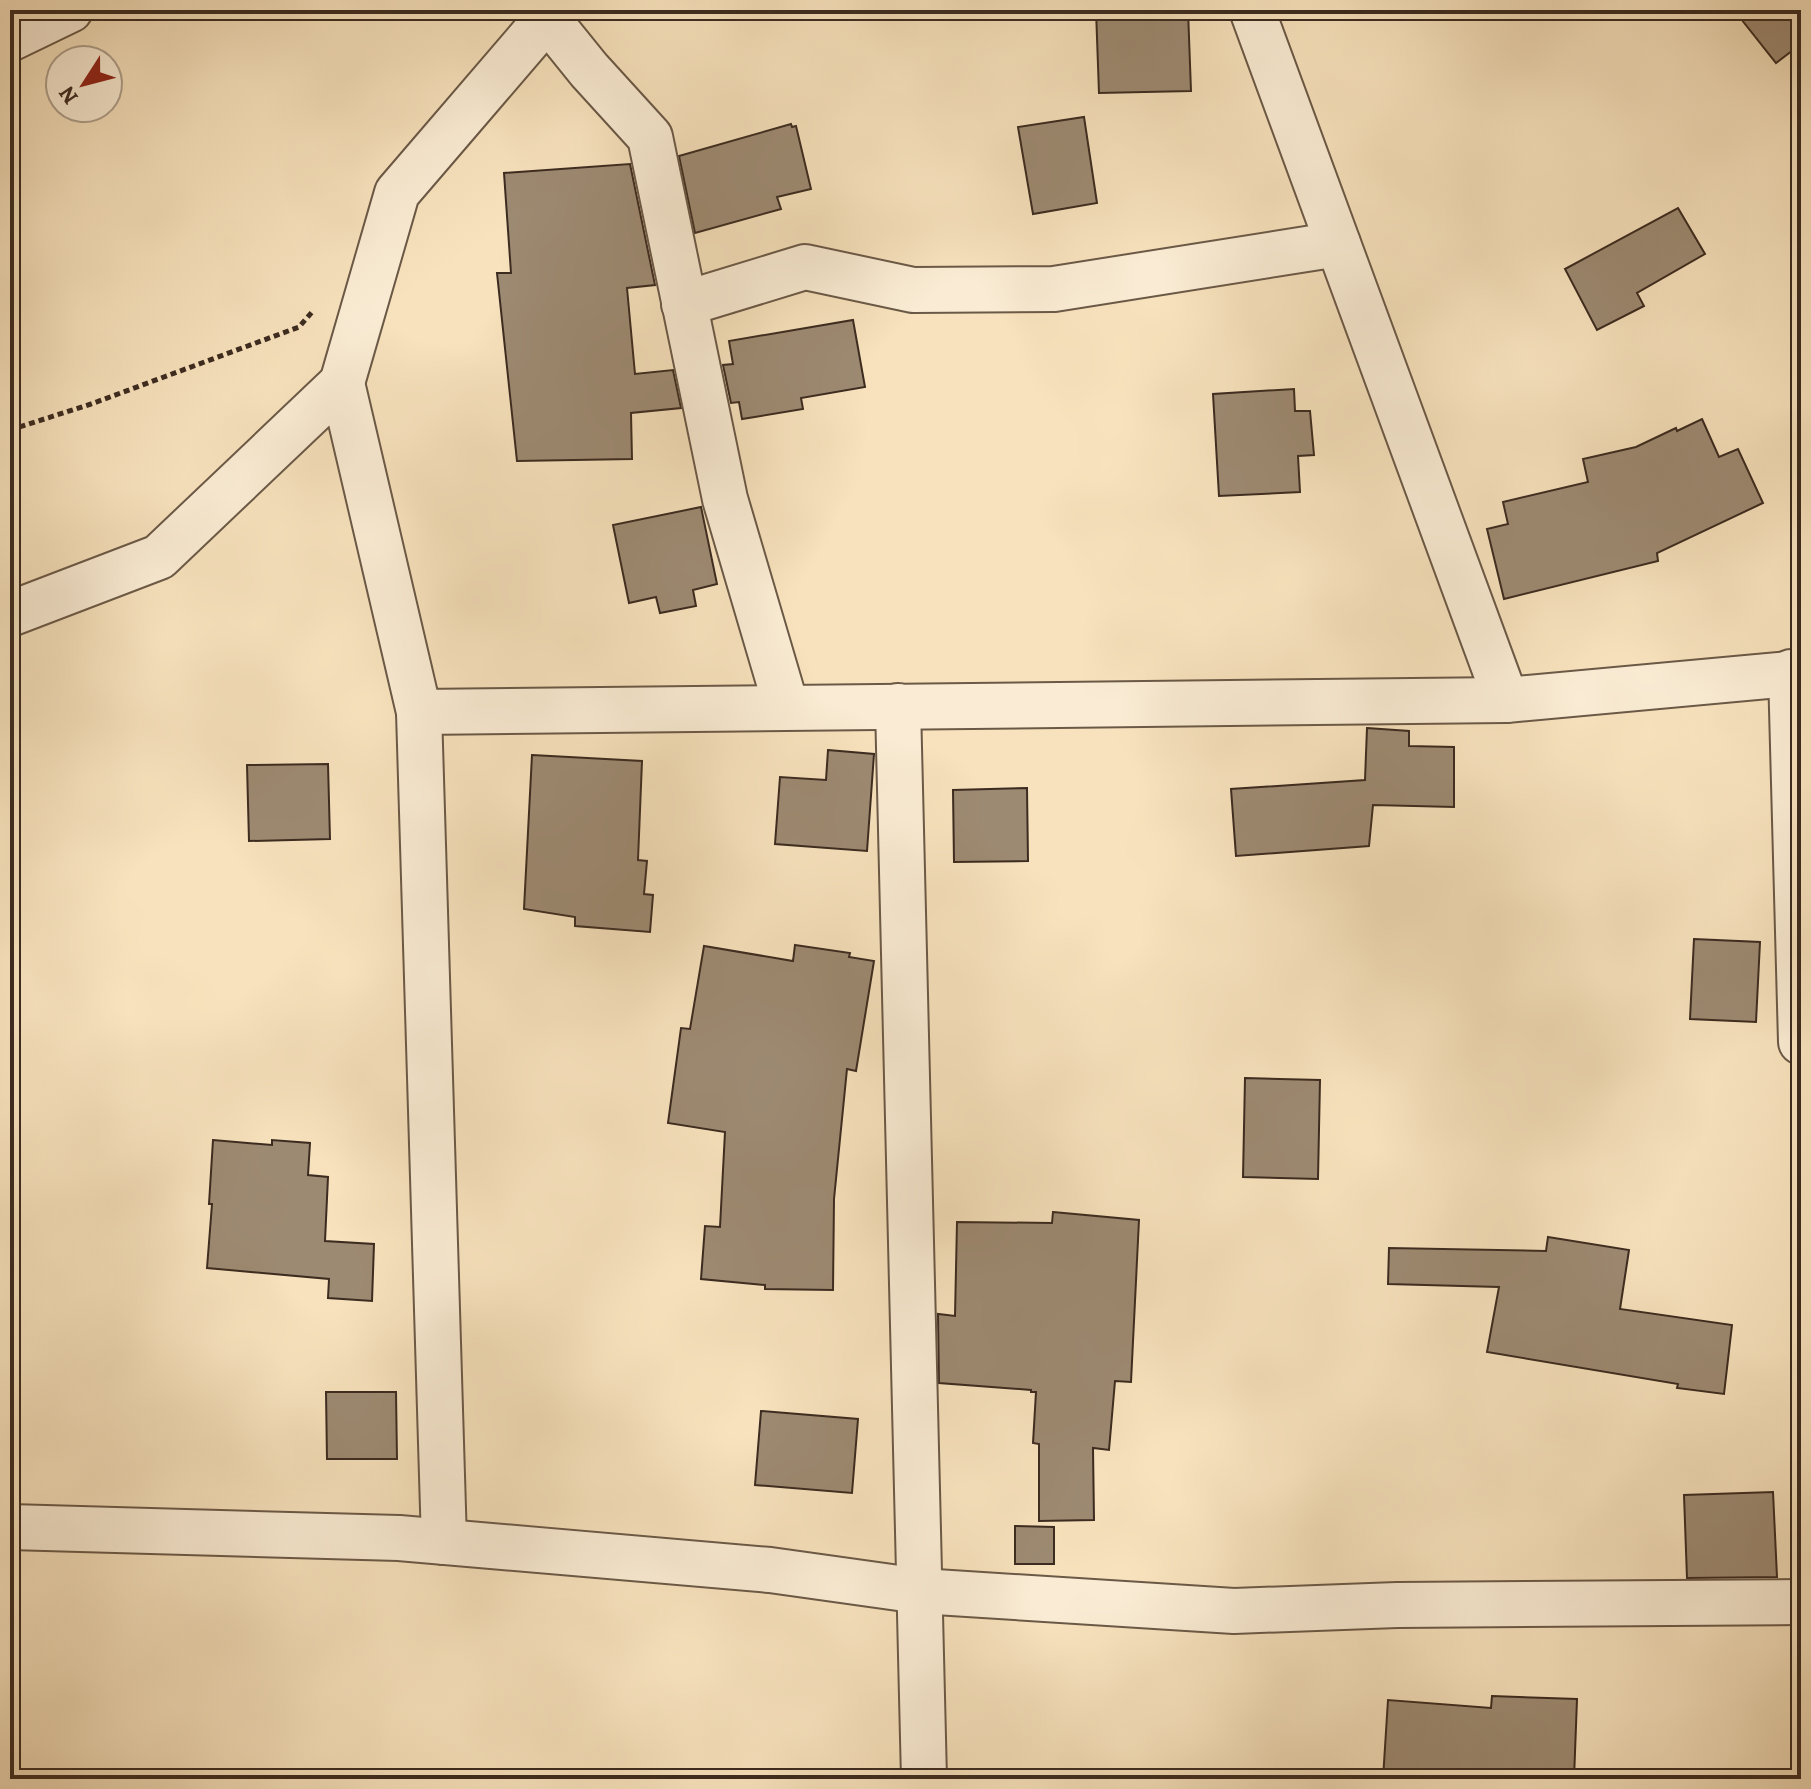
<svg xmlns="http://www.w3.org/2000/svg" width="1811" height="1789" viewBox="0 0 1811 1789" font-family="Alegreya,serif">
<rect width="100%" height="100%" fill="#f7e2bd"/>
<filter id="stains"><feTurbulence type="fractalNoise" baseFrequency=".0025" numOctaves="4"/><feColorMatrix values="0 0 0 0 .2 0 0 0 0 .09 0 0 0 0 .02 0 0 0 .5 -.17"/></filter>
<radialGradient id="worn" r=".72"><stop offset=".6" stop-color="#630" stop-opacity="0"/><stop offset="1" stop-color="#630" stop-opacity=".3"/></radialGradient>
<g fill="#9d8a72" stroke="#3c2b20" stroke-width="2">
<path d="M 1096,10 L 1188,10 L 1191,91 L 1099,93 Z"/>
<path d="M 1734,10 L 1786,10 L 1801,29 L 1801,44 L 1776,63 Z"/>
<path d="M 1084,117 L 1097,203 L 1033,214 L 1018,127 Z"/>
<path d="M 791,124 L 792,127 L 796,126 L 811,189 L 777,197 L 781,209 L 695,233 L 679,156 Z"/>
<path d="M 630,164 L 655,285 L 627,288 L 635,374 L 673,370 L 681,408 L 631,413 L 632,459 L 517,461 L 497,273 L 511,273 L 504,173 Z"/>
<path d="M 1678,208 L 1705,254 L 1637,293 L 1644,306 L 1597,330 L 1565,269 Z"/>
<path d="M 853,320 L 865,387 L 801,398 L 803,409 L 742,419 L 739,402 L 731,403 L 723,365 L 733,364 L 729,341 Z"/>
<path d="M 1294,389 L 1295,411 L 1310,411 L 1314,455 L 1298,456 L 1300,492 L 1219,496 L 1213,394 Z"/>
<path d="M 1702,419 L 1719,457 L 1738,449 L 1763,503 L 1657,553 L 1658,561 L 1504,599 L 1487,529 L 1508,524 L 1503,502 L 1588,482 L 1583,459 L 1636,447 L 1676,428 L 1677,431 Z"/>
<path d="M 701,507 L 717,584 L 693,590 L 696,606 L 660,613 L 656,597 L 629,603 L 613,525 Z"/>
<path d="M 1367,728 L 1409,731 L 1409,746 L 1454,747 L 1454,807 L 1373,805 L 1369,846 L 1236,856 L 1231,789 L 1365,780 Z"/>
<path d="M 828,750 L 874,754 L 867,851 L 775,844 L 780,777 L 826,780 Z"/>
<path d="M 532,755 L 642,761 L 638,860 L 647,861 L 644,894 L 653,895 L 650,932 L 575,926 L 575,917 L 524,909 Z"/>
<path d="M 328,764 L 330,839 L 249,841 L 247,765 Z"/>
<path d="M 1027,788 L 1028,861 L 954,862 L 953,790 Z"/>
<path d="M 1694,939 L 1760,942 L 1756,1022 L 1690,1019 Z"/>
<path d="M 795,945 L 850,953 L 849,957 L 874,961 L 856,1071 L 847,1069 L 834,1199 L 833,1290 L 765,1289 L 765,1285 L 701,1279 L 705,1226 L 720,1227 L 725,1132 L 668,1123 L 681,1028 L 690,1029 L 704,946 L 793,961 Z"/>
<path d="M 1245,1078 L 1320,1080 L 1318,1179 L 1243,1177 Z"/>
<path d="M 213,1140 L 272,1145 L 272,1140 L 310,1143 L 308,1175 L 328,1177 L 325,1241 L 374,1244 L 372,1301 L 328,1298 L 329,1279 L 207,1268 L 212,1204 L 209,1204 Z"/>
<path d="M 1053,1212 L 1139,1220 L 1131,1382 L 1115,1381 L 1109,1450 L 1093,1448 L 1094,1520 L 1039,1521 L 1039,1444 L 1033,1443 L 1036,1392 L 1031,1392 L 1031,1390 L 939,1383 L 938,1314 L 955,1316 L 957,1222 L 1052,1223 Z"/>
<path d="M 1548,1237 L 1629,1250 L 1620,1309 L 1732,1325 L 1724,1394 L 1677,1388 L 1678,1384 L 1487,1352 L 1499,1287 L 1388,1284 L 1389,1248 L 1546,1251 Z"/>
<path d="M 326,1392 L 396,1392 L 397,1459 L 327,1459 Z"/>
<path d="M 761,1411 L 858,1419 L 852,1493 L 755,1485 Z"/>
<path d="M 1773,1492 L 1777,1577 L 1687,1578 L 1684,1495 Z"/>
<path d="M 1015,1526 L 1054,1527 L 1054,1564 L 1015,1564 Z"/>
<path d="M 1492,1696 L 1577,1699 L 1574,1779 L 1383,1779 L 1388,1700 L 1491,1708 Z"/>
</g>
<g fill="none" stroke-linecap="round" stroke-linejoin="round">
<g stroke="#6b5947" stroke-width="48">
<g id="minor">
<path d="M 1252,10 L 1506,700"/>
<path d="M 547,18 L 589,70 L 650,137 L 725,499 L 786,706"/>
<path d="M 10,39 L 70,10"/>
<path d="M 684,304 L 805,267 L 913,290 L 1054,289 L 1338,244"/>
<path d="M 342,383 L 397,193 L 554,10"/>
<path d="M 10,614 L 159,557 L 342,383 L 419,712 L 1506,700 L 1801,673"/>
<path d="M 1791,672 L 1801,1042"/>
<path d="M 898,706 L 924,1779"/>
<path d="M 419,712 L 444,1542"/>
<path d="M 10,1527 L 399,1538 L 770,1570 L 920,1591 L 1234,1611 L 1397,1605 L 1801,1602"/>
</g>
</g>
<path stroke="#3c2b20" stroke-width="5" stroke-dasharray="6 4" stroke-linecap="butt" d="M 10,430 L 91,404 L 299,327 L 312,312"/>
<use href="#minor" stroke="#faecd4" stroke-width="44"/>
</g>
<rect width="1811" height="1789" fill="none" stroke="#f7e2bd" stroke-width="40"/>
<rect x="12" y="12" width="1787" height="1765" fill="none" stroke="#3c2b20" stroke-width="4"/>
<rect x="20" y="20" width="1771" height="1749" fill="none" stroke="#3c2b20" stroke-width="2"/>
<g transform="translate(84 84) rotate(234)"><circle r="38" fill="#faecd4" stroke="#ae9f8c" stroke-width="2"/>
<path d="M0-6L14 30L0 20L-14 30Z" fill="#8f2418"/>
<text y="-12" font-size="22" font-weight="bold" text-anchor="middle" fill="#3c2b20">N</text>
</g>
<rect width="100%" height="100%" filter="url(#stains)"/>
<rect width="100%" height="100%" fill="url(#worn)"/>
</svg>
